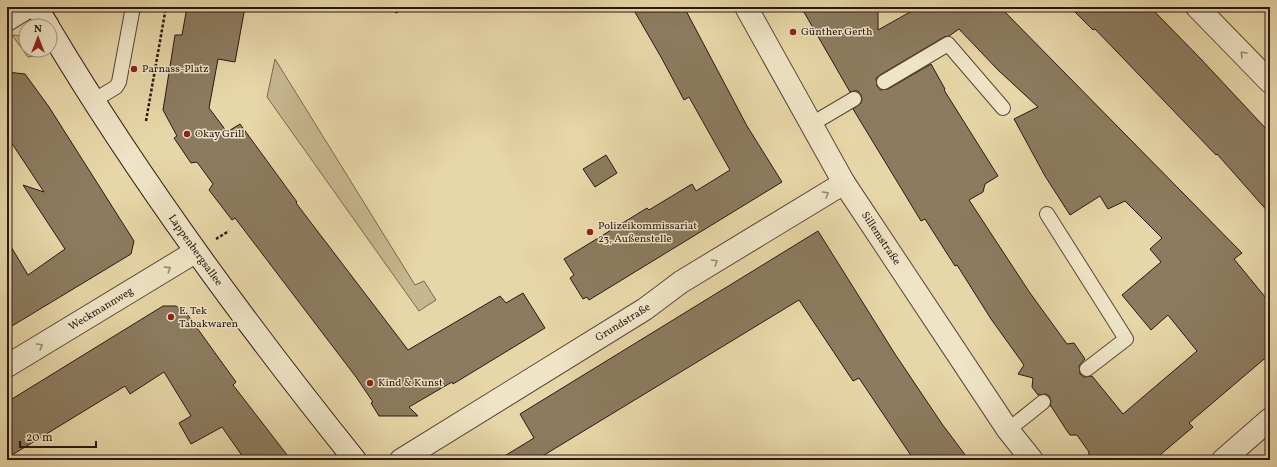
<svg xmlns="http://www.w3.org/2000/svg" width="1277" height="467" viewBox="0 0 1277 467" font-family="Vollkorn,serif">
<rect width="100%" height="100%" fill="#e7d6a7"/>
<filter id="stains"><feTurbulence type="fractalNoise" baseFrequency=".005" numOctaves="4"/><feColorMatrix values="0 0 0 0 .2 0 0 0 0 .09 0 0 0 0 .02 0 0 0 .5 -.17"/></filter>
<radialGradient id="worn" r=".72"><stop offset=".6" stop-color="#630" stop-opacity="0"/><stop offset="1" stop-color="#630" stop-opacity=".3"/></radialGradient>
<g fill="#c7b68e" stroke="#786850">
<path d="M 12,35 L 26,36 L 26,50 L 45,50 L 35,56 L 28,57 Z"/>
<path d="M 275,59 L 415,285 L 424,281 L 436,300 L 419,311 L 267,97 Z"/>
</g>
<g fill="#8c7b5f" stroke="#291911" fill-rule="evenodd">
<path d="M 187,7 L 245,7 L 235,62 L 218,59 L 209,108 L 227,132 L 240,124 L 297,202 L 296,203 L 408,350 L 500,296 L 506,303 L 523,293 L 545,328 L 453,384 L 452,382 L 409,407 L 418,416 L 379,416 L 371,403 L 373,402 L 356,377 L 235,218 L 232,220 L 209,190 L 213,184 L 197,162 L 191,163 L 174,138 L 177,136 L 163,110 L 175,35 L 182,35 Z"/>
<path d="M 632,7 L 684,7 L 747,126 L 782,182 L 589,300 L 587,297 L 583,299 L 570,278 L 574,275 L 564,259 L 647,208 L 649,210 L 692,184 L 696,191 L 730,170 L 689,97 L 684,100 L 661,57 Z"/>
<path d="M 801,7 L 878,7 L 878,30 L 919,7 L 1000,7 L 1242,253 L 1234,259 L 1270,303 L 1270,354 L 1189,423 L 1193,427 L 1154,460 L 1088,460 L 1089,452 L 1077,435 L 1070,435 L 1065,428 L 1051,406 L 1050,406 L 1051,401 L 1049,396 L 1046,394 L 1038,395 L 1032,387 L 1033,378 L 1018,374 L 1024,365 L 991,319 L 957,265 L 955,266 L 925,219 L 921,221 L 853,109 L 861,103 L 862,99 L 861,95 L 858,91 L 854,91 L 850,92 ZM 959,29 L 998,70 L 1038,107 L 1014,119 L 1045,176 L 1070,215 L 1100,196 L 1108,209 L 1125,201 L 1162,238 L 1150,249 L 1161,262 L 1122,295 L 1151,330 L 1168,315 L 1197,351 L 1123,414 L 1092,376 L 1084,377 L 1080,374 L 1079,366 L 1085,359 L 1074,343 L 1067,344 L 1030,293 L 969,200 L 983,192 L 985,184 L 998,176 L 944,90 L 945,89 L 931,64 L 888,89 L 880,90 L 877,86 L 876,78 L 880,75 L 944,37 L 949,36 Z"/>
<path d="M 1070,7 L 1150,7 L 1199,57 L 1270,133 L 1270,214 L 1217,154 L 1216,155 L 1095,29 L 1093,30 Z"/>
<path d="M 7,72 L 25,74 L 49,107 L 134,241 L 131,254 L 7,329 L 7,240 L 28,275 L 65,249 L 23,185 L 44,192 L 7,136 Z"/>
<path d="M 606,155 L 617,173 L 595,187 L 583,169 Z"/>
<path d="M 818,231 L 895,354 L 942,424 L 969,460 L 914,460 L 859,378 L 853,381 L 799,300 L 536,460 L 498,460 L 534,438 L 520,414 Z"/>
<path d="M 163,306 L 176,306 L 187,314 L 236,382 L 233,385 L 291,460 L 245,460 L 222,427 L 191,444 L 179,423 L 191,416 L 164,372 L 130,394 L 125,386 L 7,458 L 7,402 Z"/>
</g>
<g fill="none" stroke-linecap="round" stroke-linejoin="round">
<g stroke="#584836" stroke-width="16">
<g id="lane">
<path d="M 884,82 L 948,44 L 1003,108"/>
<path d="M 93,101 L 116,87 L 119,82 L 133,7"/>
<path d="M 810,125 L 854,99"/>
<path d="M 1047,214 L 1126,339 L 1087,369"/>
<path d="M 1008,430 L 1043,402"/>
</g>
</g>
<g stroke="#584836" stroke-width="24">
<g id="street">
<path id="s1" d="M 746,7 L 844,183 L 1008,430 L 1032,460"/>
<path d="M 1197,7 L 1270,82"/>
<path d="M 7,20 L 28,7"/>
<path id="s2" d="M 7,366 L 195,252"/>
<path id="s3" d="M 401,460 L 645,309 L 681,282 L 844,183"/>
<path d="M 1223,460 L 1270,419"/>
</g>
</g>
<g stroke="#291911" stroke-width="24">
<g id="secondary">
<path d="M 36,7 L 48,26"/>
<path id="s4" d="M 50,30 C 140,181 245,323 355,460"/>
</g>
</g>
<g stroke="#291911" stroke-width="2.5" stroke-dasharray="3 2" stroke-linecap="butt">
<path d="M 394,7 L 397,13"/>
<path d="M 146,121 L 166,7"/>
<path d="M 216,239 L 229,231"/>
</g>
<use href="#lane" stroke="#efe4c6" stroke-width="14"/>
<use href="#street" stroke="#efe4c6" stroke-width="22"/>
<use href="#secondary" stroke="#efe4c6" stroke-width="22"/>
</g>
<defs><path id="oneway-chevron" d="M-2-3.5L2.5 0L-2 3.5" fill="none" stroke-width="1.6" stroke-linecap="round" stroke-linejoin="round"/></defs>
<g stroke="#968975">
<use href="#oneway-chevron" transform="translate(1243 54) rotate(-134)"/>
<use href="#oneway-chevron" transform="translate(826 194) rotate(-31)"/>
<use href="#oneway-chevron" transform="translate(715 262) rotate(-31)"/>
<use href="#oneway-chevron" transform="translate(168 269) rotate(-33)"/>
<use href="#oneway-chevron" transform="translate(40 346) rotate(-31)"/>
</g>
<g fill="#8f2418" stroke="#efe4c6" stroke-width="1.5">
<circle cx="793" cy="32" r="4"/>
<circle cx="134" cy="69" r="4"/>
<circle cx="187" cy="134" r="4"/>
<circle cx="590" cy="232" r="4"/>
<circle cx="171" cy="317" r="4"/>
<circle cx="370" cy="383" r="4"/>
</g>
<g text-anchor="middle" dominant-baseline="central" stroke-width="3" stroke-linejoin="round" paint-order="stroke">
<g font-size="11" fill="#291911" stroke="#efe4c6" text-anchor="start">
<text x="801" y="32">Günther Gerth</text>
<text x="142" y="69">Parnass-Platz</text>
<text x="195" y="134">Okay Grill</text>
<text x="598" y="226">Polizeikommissariat<tspan x="598" dy="13">23, Außenstelle</tspan></text>
<text x="179" y="311">E. Tek<tspan x="179" dy="13">Tabakwaren</tspan></text>
<text x="378" y="383">Kind &amp; Kunst</text>
</g>
<g font-size="11" fill="#291911" stroke="#efe4c6">
<text stroke="none"><textPath href="#s1" startOffset="268">Sillemstraße</textPath></text>
<text stroke="none"><textPath href="#s4" startOffset="264">Lappenbergsallee</textPath></text>
<text stroke="none"><textPath href="#s2" startOffset="110">Weckmannweg</textPath></text>
<text stroke="none"><textPath href="#s3" startOffset="261">Grundstraße</textPath></text>
</g>
</g>
<rect width="1277" height="467" fill="none" stroke="#e7d6a7" stroke-width="24"/>
<rect x="8" y="8" width="1261" height="451" fill="none" stroke="#291911" stroke-width="2"/>
<rect x="12" y="12" width="1253" height="443" fill="none" stroke="#291911"/>
<g transform="translate(38 38)"><circle r="19" fill="#efe4c6" stroke="#a0937e"/>
<path d="M0-3L7 15L0 10L-7 15Z" fill="#8f2418"/>
<text y="-6" font-size="11" font-weight="bold" text-anchor="middle" fill="#291911">N</text>
</g>
<path d="M20 441v6h76v-6" fill="none" stroke="#291911" stroke-width="2"/>
<text x="26" y="441" font-size="12" fill="#291911" stroke="#efe4c6" stroke-width="3" paint-order="stroke">20 m</text>
<rect width="100%" height="100%" filter="url(#stains)"/>
<rect width="100%" height="100%" fill="url(#worn)"/>
</svg>
